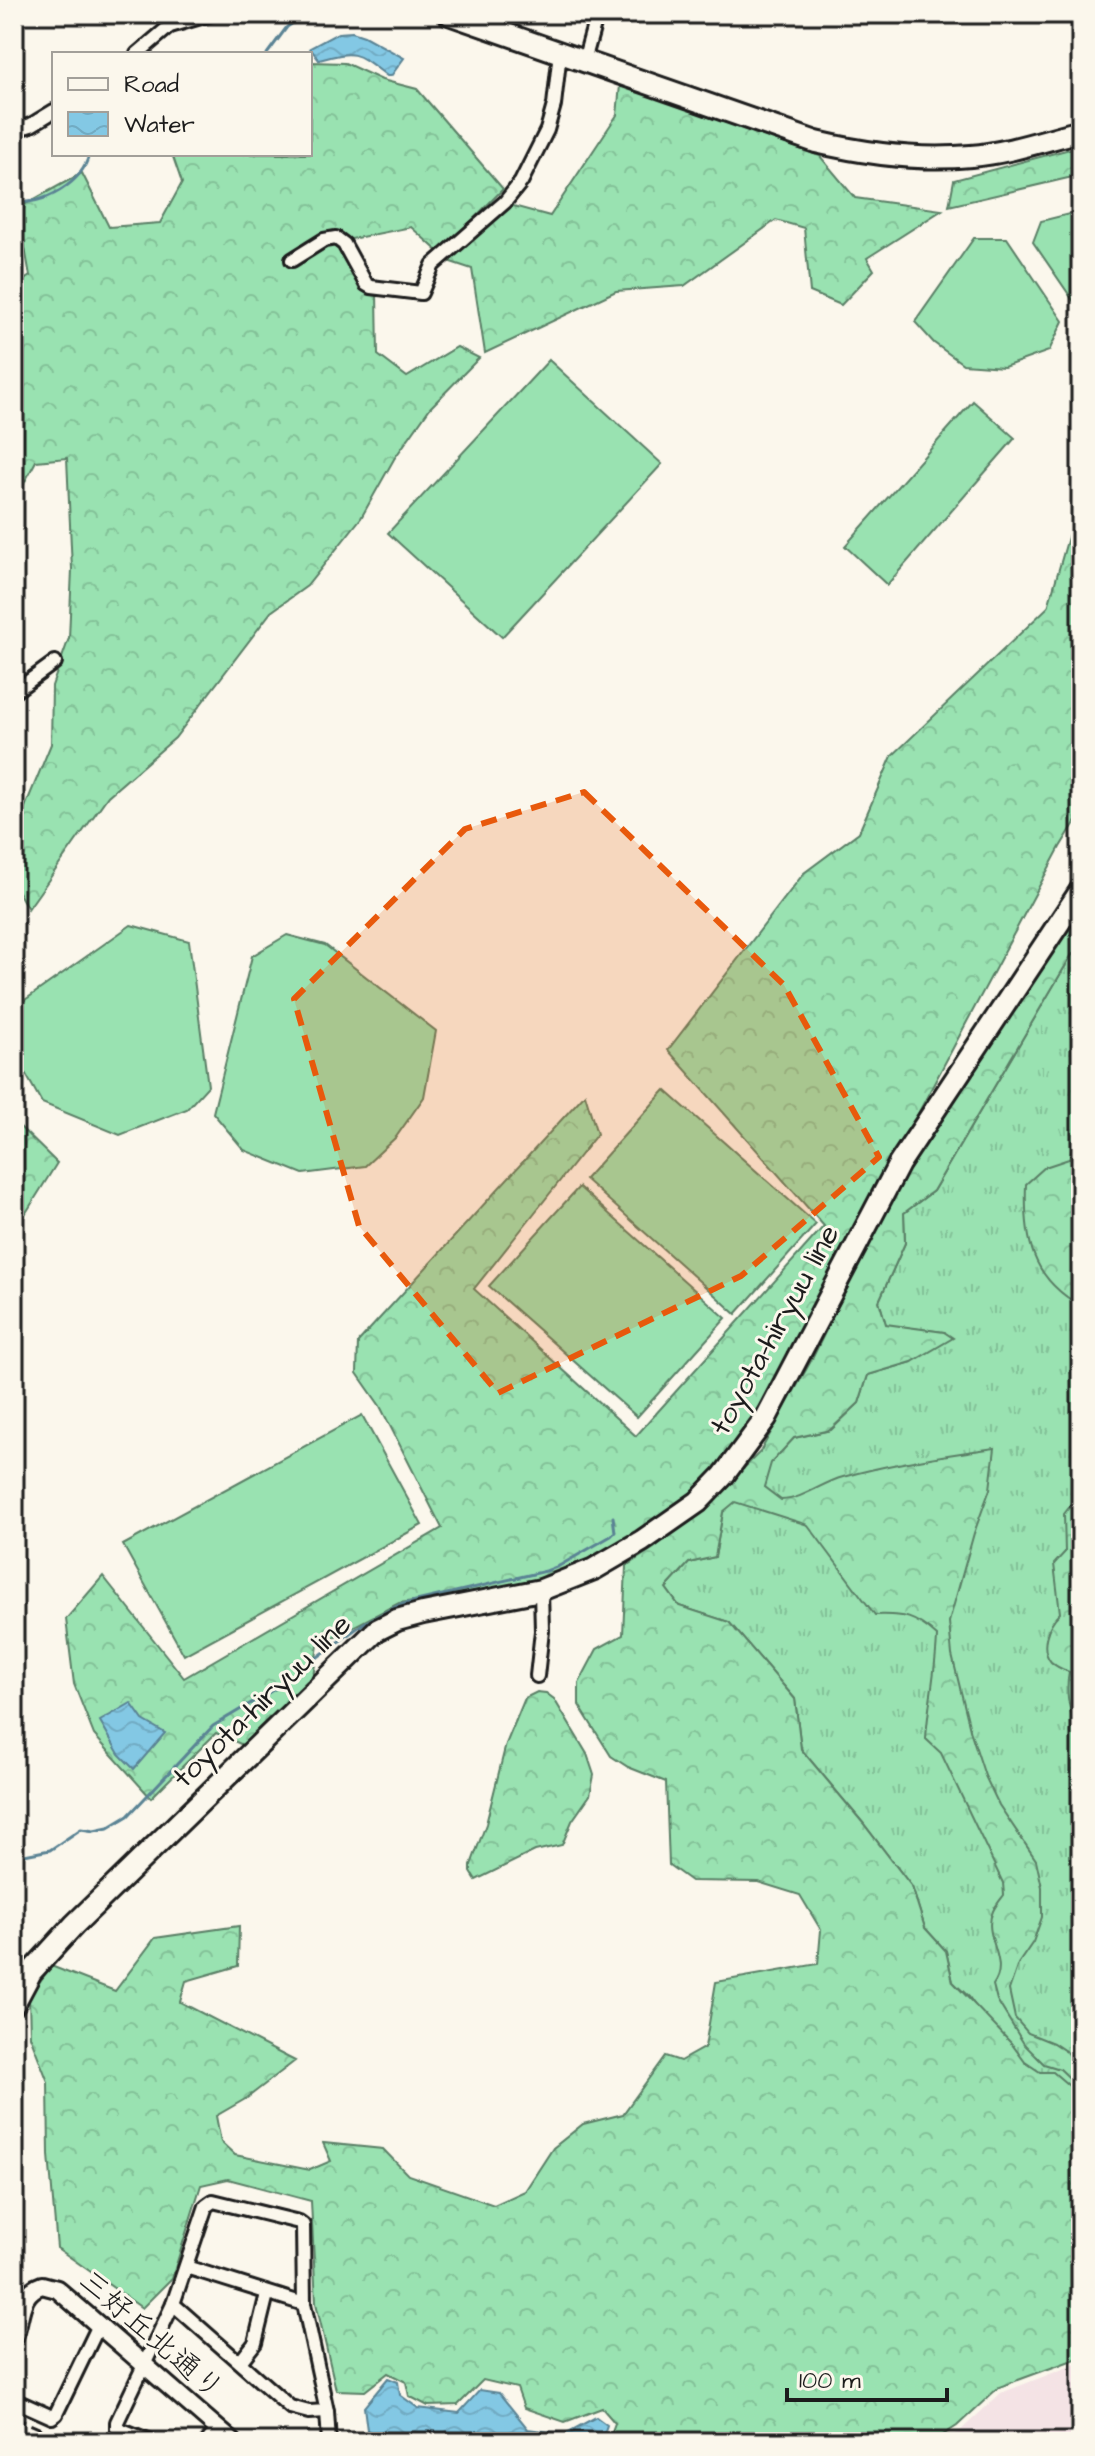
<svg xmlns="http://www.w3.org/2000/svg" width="1095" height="2456" viewBox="0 0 1095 2456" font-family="'Architects Daughter','Klee One',sans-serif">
<defs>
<pattern id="grass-tufts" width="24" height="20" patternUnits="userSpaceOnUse" patternTransform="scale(2)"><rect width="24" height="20" fill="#99e2b1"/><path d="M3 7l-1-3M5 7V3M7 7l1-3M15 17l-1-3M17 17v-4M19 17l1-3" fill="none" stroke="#83c198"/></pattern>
<pattern id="forest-crowns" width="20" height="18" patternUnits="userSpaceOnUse" patternTransform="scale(2)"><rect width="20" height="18" fill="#99e2b1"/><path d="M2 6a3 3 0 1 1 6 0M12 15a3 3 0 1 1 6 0" fill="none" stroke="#83c198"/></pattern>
<pattern id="water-waves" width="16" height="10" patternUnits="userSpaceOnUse" patternTransform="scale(2)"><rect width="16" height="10" fill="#83c8e4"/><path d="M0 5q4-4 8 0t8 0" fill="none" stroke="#71abc3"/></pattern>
</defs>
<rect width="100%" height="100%" fill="#fbf7ec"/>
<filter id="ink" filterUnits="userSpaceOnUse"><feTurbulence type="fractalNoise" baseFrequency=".0125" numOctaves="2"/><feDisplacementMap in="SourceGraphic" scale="16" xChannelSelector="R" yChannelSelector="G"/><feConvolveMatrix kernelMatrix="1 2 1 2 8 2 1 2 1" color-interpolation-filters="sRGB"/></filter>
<g filter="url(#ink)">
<path fill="#f4e3e5" d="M 1081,2362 L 1081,2442 L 943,2442 L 960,2431 L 1001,2393 Z"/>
<path fill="url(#grass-tufts)" stroke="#5a7f66" stroke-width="2" d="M 1081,945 L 1081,2162 L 969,1997 L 953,1982 L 946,1951 L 925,1928 L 912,1887 L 863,1823 L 801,1749 L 795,1699 L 729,1622 L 679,1606 L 666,1588 L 689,1563 L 715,1557 L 723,1512 L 794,1438 L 831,1430 L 859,1403 L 868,1375 L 912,1362 L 944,1332 L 886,1325 L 879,1301 L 905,1243 L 904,1213 L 933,1191 L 1071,956 Z"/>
<g fill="url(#forest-crowns)" stroke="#5a7f66" stroke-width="2">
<path d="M 310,62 L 345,63 L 382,80 L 417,89 L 503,189 L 440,253 L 411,227 L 351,239 L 360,284 L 377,292 L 378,355 L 407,377 L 457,347 L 479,358 L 430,408 L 394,459 L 361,518 L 307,586 L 271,612 L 175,738 L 108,796 L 28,909 L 14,885 L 14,834 L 51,744 L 52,686 L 69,638 L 72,569 L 67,458 L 36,461 L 14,502 L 14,287 L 30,276 L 18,208 L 82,173 L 109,227 L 160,223 L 182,183 L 172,154 L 310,154 Z"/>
<path d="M 620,85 L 820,156 L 855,198 L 942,210 L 867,258 L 874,270 L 841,305 L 810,292 L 804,228 L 776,220 L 684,286 L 616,291 L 485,353 L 472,269 L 448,261 L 510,205 L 550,216 L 617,115 Z"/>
<path d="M 1081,146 L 1081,175 L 949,206 L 954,180 Z"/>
<path d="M 1081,532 L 1081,813 L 1060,847 L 774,1384 L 706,1483 L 660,1518 L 570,1571 L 502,1589 L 399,1603 L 318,1645 L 313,1677 L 245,1746 L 216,1733 L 151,1798 L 94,1735 L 74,1684 L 66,1619 L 103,1576 L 184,1678 L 442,1528 L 380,1406 L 357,1373 L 358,1342 L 585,1094 L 597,1134 L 474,1289 L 636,1436 L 824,1226 L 668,1050 L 804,873 L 859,832 L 892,756 L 1048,607 L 1069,534 Z"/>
<path d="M 1081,905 L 1081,945 L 1071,956 L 933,1191 L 904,1213 L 905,1243 L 879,1301 L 886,1324 L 944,1332 L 953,1338 L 912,1362 L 868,1375 L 859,1403 L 830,1430 L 794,1438 L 771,1463 L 764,1487 L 781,1500 C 804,1499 821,1483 843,1477 C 892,1463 944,1455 995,1448 L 990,1489 L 974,1533 L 949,1622 L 952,1655 L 971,1733 L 985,1776 L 999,1805 L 1036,1860 L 1042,1887 L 1042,1917 L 1033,1942 L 1018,1964 L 1009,1990 L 1015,2018 L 1028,2033 L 1053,2043 L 1068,2053 L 1080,2072 L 1081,2089 L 1060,2069 L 1044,2064 L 1024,2044 L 997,2000 L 993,1985 C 1011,1961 981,1936 993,1911 C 996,1905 1001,1899 1004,1895 L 1003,1883 L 941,1753 L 926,1739 C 928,1704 936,1671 937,1636 C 915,1616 904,1614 875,1615 L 808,1525 L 735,1502 L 723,1512 L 715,1557 L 689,1563 L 666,1588 L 679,1606 L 729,1622 L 795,1699 L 801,1749 L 863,1823 L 912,1887 L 925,1928 L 946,1951 L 953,1982 L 1011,2043 L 1025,2062 L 1040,2072 L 1053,2072 L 1081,2096 L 1081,2357 L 999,2387 L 957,2426 L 932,2442 L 608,2442 L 615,2423 L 602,2408 L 565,2422 L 524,2408 L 517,2388 L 483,2380 L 458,2405 L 428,2406 L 409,2396 L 406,2382 L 388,2373 L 365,2391 L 336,2390 L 316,2303 L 311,2201 L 228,2179 L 201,2185 L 172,2278 L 142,2308 L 57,2248 L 49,2155 L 48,2082 L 30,2036 L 29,1997 L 51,1966 L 115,1991 L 155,1938 L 239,1926 L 238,1966 L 186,1981 L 180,2002 L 295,2061 L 247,2098 L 216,2116 L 221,2142 L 235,2155 L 310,2170 L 331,2161 L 323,2143 L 383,2149 L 408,2175 L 494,2205 L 525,2191 L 553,2148 L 583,2124 L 623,2114 L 665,2056 L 680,2061 L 705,2047 L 716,1982 L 818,1964 L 821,1930 L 800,1895 L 758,1882 L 691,1881 L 669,1865 L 666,1782 L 628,1767 L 611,1756 L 579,1705 L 579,1683 L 597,1649 L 623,1635 L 626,1566 L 654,1548 L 711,1501 L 760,1452 L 812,1359 L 901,1177 Z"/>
<path d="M 1081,1115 L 1081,1306 C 1031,1278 1024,1239 1026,1184 L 1045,1167 L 1069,1159 Z"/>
<path d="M 14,1121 L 57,1163 L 14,1232 Z"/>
<path d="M 1081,1419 L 1081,1791 C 1078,1776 1080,1762 1079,1747 C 1076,1719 1063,1704 1069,1672 C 1064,1670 1055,1666 1051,1662 C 1039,1648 1048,1624 1060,1613 L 1054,1564 L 1065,1552 L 1064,1514 L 1081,1492 L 1078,1424 Z"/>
<path d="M 537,1692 L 546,1693 L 554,1699 L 587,1754 L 594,1775 L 590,1795 L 572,1821 L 562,1845 L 535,1851 L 476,1880 L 471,1872 L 471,1865 L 486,1824 L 506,1744 L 525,1698 Z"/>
</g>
<g fill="#99e2b1" stroke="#5a7f66" stroke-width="2">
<path d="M 1081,211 L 1081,312 L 1033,242 L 1041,221 Z"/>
<path d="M 974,238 L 1007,238 L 1063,321 L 1049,351 L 1004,367 L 963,364 L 934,343 L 915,322 Z"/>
<path d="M 549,360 L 662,464 L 502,637 L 388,533 Z"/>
<path d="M 973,401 L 1015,438 L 887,585 L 845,546 Z"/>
<path d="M 131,925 L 189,941 L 208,1086 L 187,1109 L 120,1135 L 42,1103 L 19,1062 L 15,1007 Z"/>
<path d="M 287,935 L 325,945 L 436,1031 L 424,1097 L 396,1137 L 365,1166 L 303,1174 L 244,1150 L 213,1113 L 252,956 Z"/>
<path d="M 665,1090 L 816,1224 L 736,1314 L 585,1179 Z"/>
<path d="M 579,1187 L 726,1318 L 637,1417 L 489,1286 Z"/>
<path d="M 362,1415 L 422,1525 L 184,1655 L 123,1545 Z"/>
</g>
<g fill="url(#water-waves)" stroke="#5a8394" stroke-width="2">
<path d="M 352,32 L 364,36 L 404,58 L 391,76 L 387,76 C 356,52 357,50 319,60 L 310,48 L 338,33 Z"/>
<path d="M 131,1703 L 143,1720 L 165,1733 L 134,1769 L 119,1754 L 100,1721 Z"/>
<path d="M 388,2378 L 398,2382 L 400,2395 L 418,2408 L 459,2413 L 480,2390 L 499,2393 L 528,2429 L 565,2434 L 596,2417 L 607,2425 L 601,2442 L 376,2442 L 367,2430 L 364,2407 Z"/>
</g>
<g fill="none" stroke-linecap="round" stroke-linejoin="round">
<g stroke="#5a8394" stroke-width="3">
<path d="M 267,54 L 287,27 L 307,14"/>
<path d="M 14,202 C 43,206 83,183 89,154"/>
<path d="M 14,1857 L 50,1850 L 81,1829 L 94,1831 L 108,1828 L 128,1816 L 213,1726 L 273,1690 L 364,1623 L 399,1605 L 546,1571 L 559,1566 L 611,1536 L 615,1532 L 613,1517"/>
</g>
<g stroke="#1c1c1c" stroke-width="18">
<g id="minor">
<path d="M 137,54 L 170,26 L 211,14"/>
<path d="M 584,61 L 597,14"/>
<path d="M 14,130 L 31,125 L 54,111"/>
<path d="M 292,260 L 324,240 L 336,238 L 344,244 L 366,284 L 371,287 L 421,293 L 433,265 L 505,202 L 521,182 L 547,130 L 554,105 L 560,52"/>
<path d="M 14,692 L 55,662"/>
<path d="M 537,1676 L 542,1631 L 541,1590"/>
<path d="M 186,2267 L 304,2304"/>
<path d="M 173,2304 L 290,2407 L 309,2412 L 327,2411"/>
<path d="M 240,2362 L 255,2343 L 267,2294"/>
<path d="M 14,2400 L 52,2417 L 56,2414 L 99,2325"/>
<path d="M 153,2442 L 117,2428 L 117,2422 L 173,2304 L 206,2206 L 213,2201 L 299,2222 L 303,2225 L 304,2304 L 327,2411 L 329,2442"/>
<path d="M 207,2442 L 218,2429"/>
</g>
</g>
<g stroke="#1c1c1c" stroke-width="22">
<path id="tertiary" d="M 14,2337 C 22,2317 18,2293 42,2285 L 57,2289 L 233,2442"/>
</g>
<g stroke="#1c1c1c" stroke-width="26">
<g id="primary">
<path d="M 449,14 L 816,142 C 867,154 918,161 971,156 C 1008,153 1045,140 1081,131"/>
<path d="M 14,2004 L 31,1972 L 74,1925 L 377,1630 L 397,1620 L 423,1613 L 541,1590 L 594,1569 L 642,1541 L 698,1502 L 723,1476 L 766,1418 L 899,1164 L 1081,890"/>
</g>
</g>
<use href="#minor" stroke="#fbf7ec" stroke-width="12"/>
<use href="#tertiary" stroke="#fbf7ec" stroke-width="16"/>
<use href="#primary" stroke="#fbf7ec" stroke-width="20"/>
<path stroke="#1c1c1c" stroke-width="3" stroke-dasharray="12 6" stroke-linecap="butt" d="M 14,2417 L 70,2442"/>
</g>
</g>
<path fill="#e8590c" fill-opacity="0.2" stroke="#e8590c" stroke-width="6" stroke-dasharray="16 10" stroke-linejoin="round" d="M 584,792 L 784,985 L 879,1157 L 741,1276 L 498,1393 L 359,1226 L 294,999 L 465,829 Z"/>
<g text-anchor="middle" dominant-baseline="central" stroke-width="6" stroke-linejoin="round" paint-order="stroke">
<g font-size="30" fill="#1c1c1c" stroke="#fbf7ec">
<text transform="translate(775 1330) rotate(-61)">toyota-hiryuu line</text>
<text transform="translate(262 1701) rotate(-44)">toyota-hiryuu line</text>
<text transform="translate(151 2335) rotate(41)">三好丘北通り</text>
</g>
</g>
<rect width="1095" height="2456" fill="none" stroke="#fbf7ec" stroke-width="48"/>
<rect x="24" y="24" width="1047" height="2408" fill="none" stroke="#1c1c1c" stroke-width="3" filter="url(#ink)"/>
<rect x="52" y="52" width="260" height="104" fill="#fbf7ec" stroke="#a29f99" stroke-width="2"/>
<rect x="68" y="78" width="40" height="12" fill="#fbf7ec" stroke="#a29f99" stroke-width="2"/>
<text x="124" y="92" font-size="24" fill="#1c1c1c">Road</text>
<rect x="68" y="112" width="40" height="24" fill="url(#water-waves)" stroke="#a29f99" stroke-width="2"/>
<text x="124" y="132" font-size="24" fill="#1c1c1c">Water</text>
<path d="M787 2388v12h160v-12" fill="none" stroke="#1c1c1c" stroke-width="4"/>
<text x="799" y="2388" font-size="24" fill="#1c1c1c" stroke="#fbf7ec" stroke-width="6" paint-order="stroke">100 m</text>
</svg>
